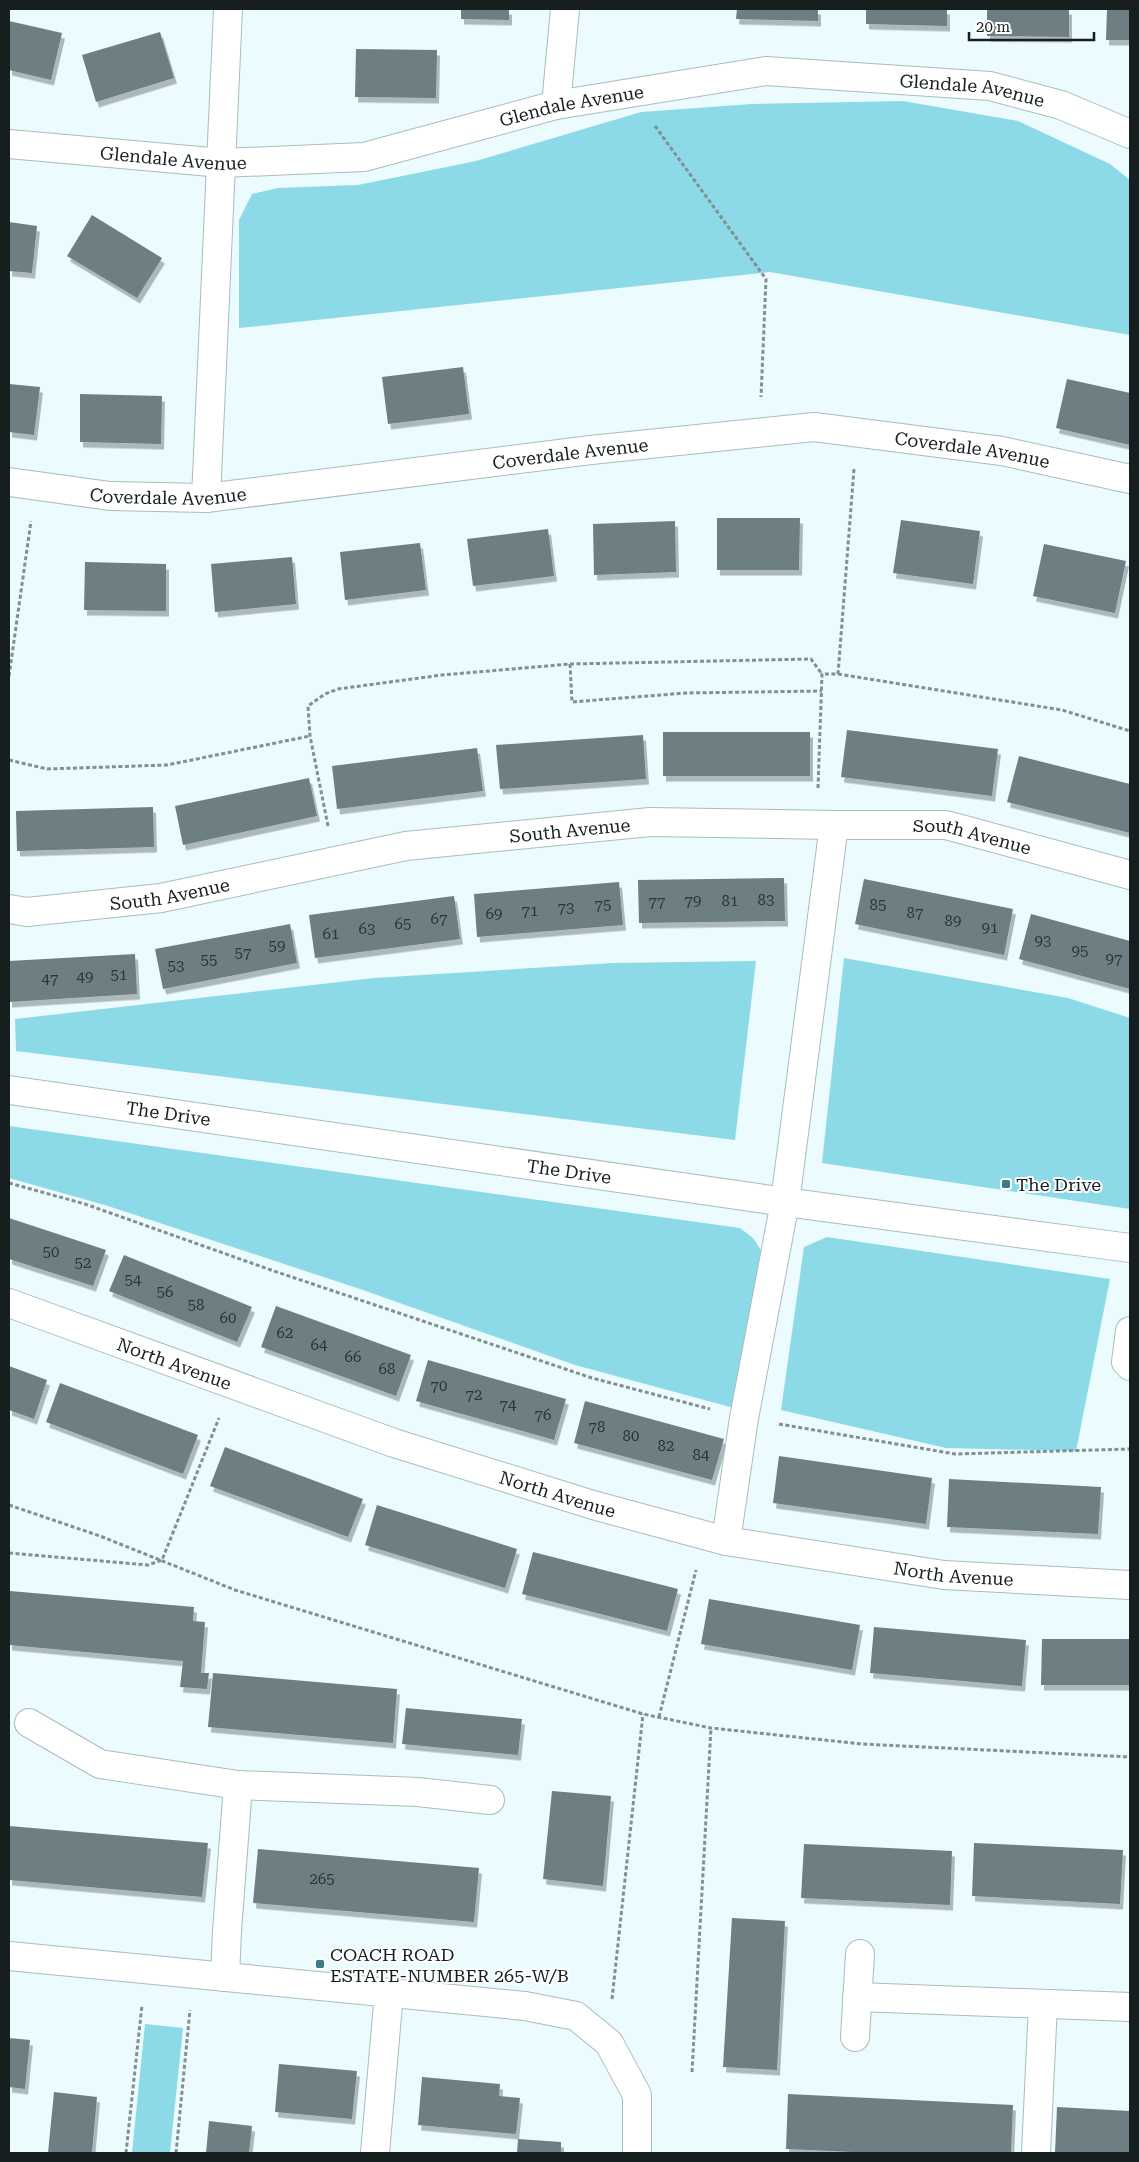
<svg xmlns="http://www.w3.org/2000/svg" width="1139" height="2162" viewBox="0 0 1139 2162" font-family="'Roboto Serif',serif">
<defs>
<filter id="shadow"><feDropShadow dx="3" dy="5.5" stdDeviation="0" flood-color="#0004"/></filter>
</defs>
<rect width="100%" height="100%" fill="#ebfbfe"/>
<g fill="#8cdae7">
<path d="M 903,101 L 1018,121 L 1110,164 L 1130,180 L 1130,335 L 770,272 L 239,328 L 239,220 L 252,194 L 278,188 L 358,185 L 476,161 L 641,112 L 752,104 Z"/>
<path d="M 844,958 L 1068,998 L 1130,1018 L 1130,1209 L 822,1163 Z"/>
<path d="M 756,961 L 735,1140 L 16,1051 L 15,1019 L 374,978 L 612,963 Z"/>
<path d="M 9,1126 L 740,1228 L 753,1238 L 761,1250 L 734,1408 L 575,1365 L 363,1290 L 108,1206 L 9,1178 Z"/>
<path d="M 827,1237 L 1110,1279 L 1076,1451 L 946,1448 L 781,1410 L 804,1247 Z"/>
<path d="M 145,2024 L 183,2028 L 170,2153 L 132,2153 Z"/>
</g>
<g fill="#6d7f82" filter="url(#shadow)">
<path d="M 461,9 L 509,9 L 509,20 L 461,19 Z"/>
<path d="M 737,9 L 818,9 L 818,21 L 736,19 Z"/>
<path d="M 866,9 L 947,9 L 947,26 L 866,24 Z"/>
<path d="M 987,9 L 1069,9 L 1069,37 L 987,36 Z"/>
<path d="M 1107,9 L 1130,9 L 1130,40 L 1106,40 Z"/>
<path d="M 9,21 L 62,33 L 51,80 L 9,70 Z"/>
<path d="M 160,32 L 174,78 L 96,102 L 82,55 Z"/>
<path d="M 356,49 L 437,50 L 436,98 L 355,97 Z"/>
<path d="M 92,215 L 162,258 L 137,298 L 67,256 Z"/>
<path d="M 9,222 L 37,226 L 32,273 L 9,271 Z"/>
<path d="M 463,367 L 469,414 L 388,424 L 382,377 Z"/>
<path d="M 1067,379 L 1130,393 L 1130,445 L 1056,428 Z"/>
<path d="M 9,384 L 40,387 L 34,435 L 9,432 Z"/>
<path d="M 80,394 L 162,396 L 161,444 L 80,442 Z"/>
<path d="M 717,518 L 800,518 L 799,570 L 717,570 Z"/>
<path d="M 901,520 L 980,531 L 973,584 L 893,573 Z"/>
<path d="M 675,521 L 676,572 L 594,575 L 593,524 Z"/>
<path d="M 548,529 L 554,576 L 473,586 L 467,539 Z"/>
<path d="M 420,543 L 426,590 L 345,600 L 340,552 Z"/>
<path d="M 1044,544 L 1126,561 L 1115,613 L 1033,596 Z"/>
<path d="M 292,557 L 296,604 L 215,612 L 211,564 Z"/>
<path d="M 85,562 L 166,564 L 166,611 L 84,610 Z"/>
<path d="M 847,730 L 998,749 L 992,796 L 841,777 Z"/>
<rect x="663" y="732" width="147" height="44"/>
<path d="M 643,735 L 646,779 L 500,789 L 496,745 Z"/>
<path d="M 477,748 L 483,791 L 337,809 L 332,766 Z"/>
<path d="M 1019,756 L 1130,784 L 1130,833 L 1007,802 Z"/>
<path d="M 309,778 L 317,816 L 183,845 L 175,806 Z"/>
<path d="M 153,807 L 154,847 L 17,851 L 16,811 Z"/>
<path d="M 784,878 L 785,921 L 639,923 L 638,880 Z"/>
<path d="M 864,879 L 1013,909 L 1004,955 L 855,924 Z"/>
<path d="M 619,882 L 623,925 L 477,937 L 474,894 Z"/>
<path d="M 454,896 L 460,939 L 315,958 L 309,915 Z"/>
<path d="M 1031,914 L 1130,941 L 1130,989 L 1019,959 Z"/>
<path d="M 290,924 L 297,963 L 163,989 L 155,949 Z"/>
<path d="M 135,954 L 137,994 L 9,1002 L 9,961 Z"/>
<path d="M 9,1218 L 106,1250 L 93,1286 L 9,1259 Z"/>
<path d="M 124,1255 L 252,1307 L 237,1342 L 109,1291 Z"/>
<path d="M 276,1306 L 411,1355 L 396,1396 L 261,1347 Z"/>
<path d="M 428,1360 L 566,1399 L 554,1440 L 416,1401 Z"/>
<path d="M 9,1366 L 47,1380 L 34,1419 L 9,1410 Z"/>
<path d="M 60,1383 L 198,1435 L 183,1474 L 46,1422 Z"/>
<path d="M 585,1401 L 724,1439 L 712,1480 L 574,1443 Z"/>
<path d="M 225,1447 L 363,1499 L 348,1537 L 210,1486 Z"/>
<path d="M 779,1456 L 932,1478 L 926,1524 L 773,1503 Z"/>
<path d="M 949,1479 L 1101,1487 L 1098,1534 L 947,1527 Z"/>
<path d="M 377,1505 L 517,1549 L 505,1588 L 365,1545 Z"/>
<path d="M 533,1552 L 678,1589 L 667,1631 L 522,1594 Z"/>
<path d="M 10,1591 L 194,1607 L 193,1621 L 205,1622 L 201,1673 L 209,1673 L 207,1689 L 180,1687 L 183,1661 L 9,1645 Z"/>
<path d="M 709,1599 L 860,1625 L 852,1670 L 701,1644 Z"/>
<path d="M 874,1627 L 1026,1640 L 1022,1686 L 870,1673 Z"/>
<path d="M 1042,1639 L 1130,1639 L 1130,1685 L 1041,1685 Z"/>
<path d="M 213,1673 L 397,1689 L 393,1743 L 208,1727 Z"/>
<path d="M 406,1708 L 522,1719 L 518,1755 L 402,1744 Z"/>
<path d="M 552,1791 L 611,1796 L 603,1886 L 543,1879 Z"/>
<path d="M 9,1826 L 208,1843 L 202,1897 L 9,1880 Z"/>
<path d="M 974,1843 L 1123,1850 L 1120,1904 L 972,1896 Z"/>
<path d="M 804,1844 L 952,1851 L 950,1905 L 801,1898 Z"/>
<path d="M 258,1849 L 479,1868 L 474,1922 L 253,1903 Z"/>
<path d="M 732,1918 L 785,1921 L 777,2070 L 723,2067 Z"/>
<path d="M 9,2038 L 30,2040 L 25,2089 L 9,2087 Z"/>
<path d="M 279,2064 L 357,2071 L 352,2119 L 275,2112 Z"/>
<path d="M 422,2077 L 500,2084 L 499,2096 L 520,2098 L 516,2134 L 418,2125 Z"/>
<path d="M 54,2092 L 97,2097 L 92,2153 L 48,2153 Z"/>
<path d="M 788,2094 L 1013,2105 L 1011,2153 L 875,2153 L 786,2149 Z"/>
<path d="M 1057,2107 L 1130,2111 L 1130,2153 L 1055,2153 Z"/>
<path d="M 209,2121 L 252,2126 L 249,2153 L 206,2153 Z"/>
<path d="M 518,2139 L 561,2142 L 561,2153 L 517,2153 Z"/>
</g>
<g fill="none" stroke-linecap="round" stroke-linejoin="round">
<g stroke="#a9bcc0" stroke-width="30">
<g id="minor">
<path d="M 556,105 L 565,9"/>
<path id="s1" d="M 9,144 L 222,163 L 364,157 L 556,105 L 766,71 L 990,86 L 1061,105 L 1130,134"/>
<path id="s2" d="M 9,482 L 110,496 L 206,498 L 591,450 L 814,427 L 1002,451 L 1130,479"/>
<path d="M 206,498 L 228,9"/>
<path id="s3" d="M 9,909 L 27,912 L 161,898 L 406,846 L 650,822 L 834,825 L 946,825 L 1130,875"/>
<path id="s4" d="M 9,1090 L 785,1202 L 1130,1248"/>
<path id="s5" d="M 9,1303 L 394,1443 L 593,1505 L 726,1541 L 944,1575 L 1130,1585"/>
<path d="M 1130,1331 L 1126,1362 L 1130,1366"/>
<path d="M 726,1541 L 744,1418 L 785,1202 L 834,825"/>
<path d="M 29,1723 L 100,1764 L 238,1785 L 418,1792 L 490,1800"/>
<path d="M 9,1956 L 525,2006 L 576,2016 L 609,2043 L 637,2095 L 637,2153"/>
<path d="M 225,1977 L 227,1931 L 238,1785"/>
<path d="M 857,1997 L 1130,2007"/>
<path d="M 855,2037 L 860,1954"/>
<path d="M 375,2153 L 389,1993"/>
<path d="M 1036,2153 L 1043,2004"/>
</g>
</g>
<g stroke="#838f91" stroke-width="3" stroke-dasharray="4 2.5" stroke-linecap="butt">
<path d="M 655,126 L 766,279 L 761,397"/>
<path d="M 570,664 L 572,702 L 685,693 L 822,691"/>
<path d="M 838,674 L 1062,710 L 1130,731"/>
<path d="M 9,676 L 31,521"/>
<path d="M 9,760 L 47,769 L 167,765 L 310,736"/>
<path d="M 818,788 L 822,674 L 838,674 L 854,469"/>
<path d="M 328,826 L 310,736 L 308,706 L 325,694 L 338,689 L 442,675 L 570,664 L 811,659 L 822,674"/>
<path d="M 9,1183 L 85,1204 L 271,1270 L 592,1378 L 710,1409"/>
<path d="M 779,1424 L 955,1454 L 1130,1449"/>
<path d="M 9,1505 L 100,1536 L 235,1590 L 643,1714 L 711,1728 L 862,1744 L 1130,1757"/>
<path d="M 9,1553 L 148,1565 L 162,1560 L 219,1418"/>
<path d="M 659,1717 L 696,1570"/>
<path d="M 612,1999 L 643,1714"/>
<path d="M 692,2072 L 711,1728"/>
<path d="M 126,2153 L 142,2005"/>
<path d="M 176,2153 L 190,2010"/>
</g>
<use href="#minor" stroke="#fff" stroke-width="28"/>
</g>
<g fill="#387e89" stroke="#fff" stroke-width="2">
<rect x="1001" y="1179" width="10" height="10" rx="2.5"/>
<rect x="315" y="1959" width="10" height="10" rx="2.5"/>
</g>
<g text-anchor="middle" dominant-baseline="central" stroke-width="4" stroke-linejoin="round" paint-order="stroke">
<g font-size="15" fill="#2c3638">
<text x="766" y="900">83</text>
<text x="693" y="901">79</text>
<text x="730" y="901">81</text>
<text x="657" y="902">77</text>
<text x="603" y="905">75</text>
<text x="878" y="905">85</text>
<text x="566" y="908">73</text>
<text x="530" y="911">71</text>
<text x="915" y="913">87</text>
<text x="494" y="914">69</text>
<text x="439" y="919">67</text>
<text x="953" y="921">89</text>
<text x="403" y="924">65</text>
<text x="990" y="928">91</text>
<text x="367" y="929">63</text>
<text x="331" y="934">61</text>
<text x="1043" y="941">93</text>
<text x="277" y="946">59</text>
<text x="1080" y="951">95</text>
<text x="243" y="953">57</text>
<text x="1114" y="959">97</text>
<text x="209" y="960">55</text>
<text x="176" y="966">53</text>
<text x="119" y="975">51</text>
<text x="85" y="977">49</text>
<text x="50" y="979">47</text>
<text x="51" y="1252">50</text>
<text x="83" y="1263">52</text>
<text x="133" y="1280">54</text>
<text x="165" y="1292">56</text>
<text x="196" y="1305">58</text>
<text x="228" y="1318">60</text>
<text x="285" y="1333">62</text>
<text x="319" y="1345">64</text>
<text x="353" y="1357">66</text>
<text x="387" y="1369">68</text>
<text x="439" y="1386">70</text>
<text x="474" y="1395">72</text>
<text x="508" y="1405">74</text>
<text x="543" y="1415">76</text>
<text x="597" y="1427">78</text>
<text x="631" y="1436">80</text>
<text x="666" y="1446">82</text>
<text x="701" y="1455">84</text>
<text x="322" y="1879">265</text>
</g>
<g font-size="18" fill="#161e1f" stroke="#fff">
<text stroke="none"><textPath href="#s1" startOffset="975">Glendale Avenue</textPath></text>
<text stroke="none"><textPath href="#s1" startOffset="570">Glendale Avenue</textPath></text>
<text stroke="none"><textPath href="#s1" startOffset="165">Glendale Avenue</textPath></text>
<text stroke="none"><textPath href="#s2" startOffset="970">Coverdale Avenue</textPath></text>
<text stroke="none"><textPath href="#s2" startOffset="565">Coverdale Avenue</textPath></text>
<text stroke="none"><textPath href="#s2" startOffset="160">Coverdale Avenue</textPath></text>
<text stroke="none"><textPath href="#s3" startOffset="568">South Avenue</textPath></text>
<text stroke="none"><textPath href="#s3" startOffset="972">South Avenue</textPath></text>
<text stroke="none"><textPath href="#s3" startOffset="162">South Avenue</textPath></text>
<text stroke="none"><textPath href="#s4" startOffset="161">The Drive</textPath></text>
<text stroke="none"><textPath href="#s4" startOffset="566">The Drive</textPath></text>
<text stroke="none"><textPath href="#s5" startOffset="176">North Avenue</textPath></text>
<text stroke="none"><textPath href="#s5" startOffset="581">North Avenue</textPath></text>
<text stroke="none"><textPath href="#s5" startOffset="986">North Avenue</textPath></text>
</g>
<g font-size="18" fill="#161e1f" stroke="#fff" text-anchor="start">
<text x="1016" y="1184">The Drive</text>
<text x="330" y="1954">COACH ROAD<tspan x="330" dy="21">ESTATE-NUMBER 265-W/B</tspan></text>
</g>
</g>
<rect width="1139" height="2162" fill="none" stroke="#161e1f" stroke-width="20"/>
<path d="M969 32v8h125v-8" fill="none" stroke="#161e1f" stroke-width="2.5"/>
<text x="976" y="32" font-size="15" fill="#161e1f" stroke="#ffffff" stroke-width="4" paint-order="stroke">20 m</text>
</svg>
